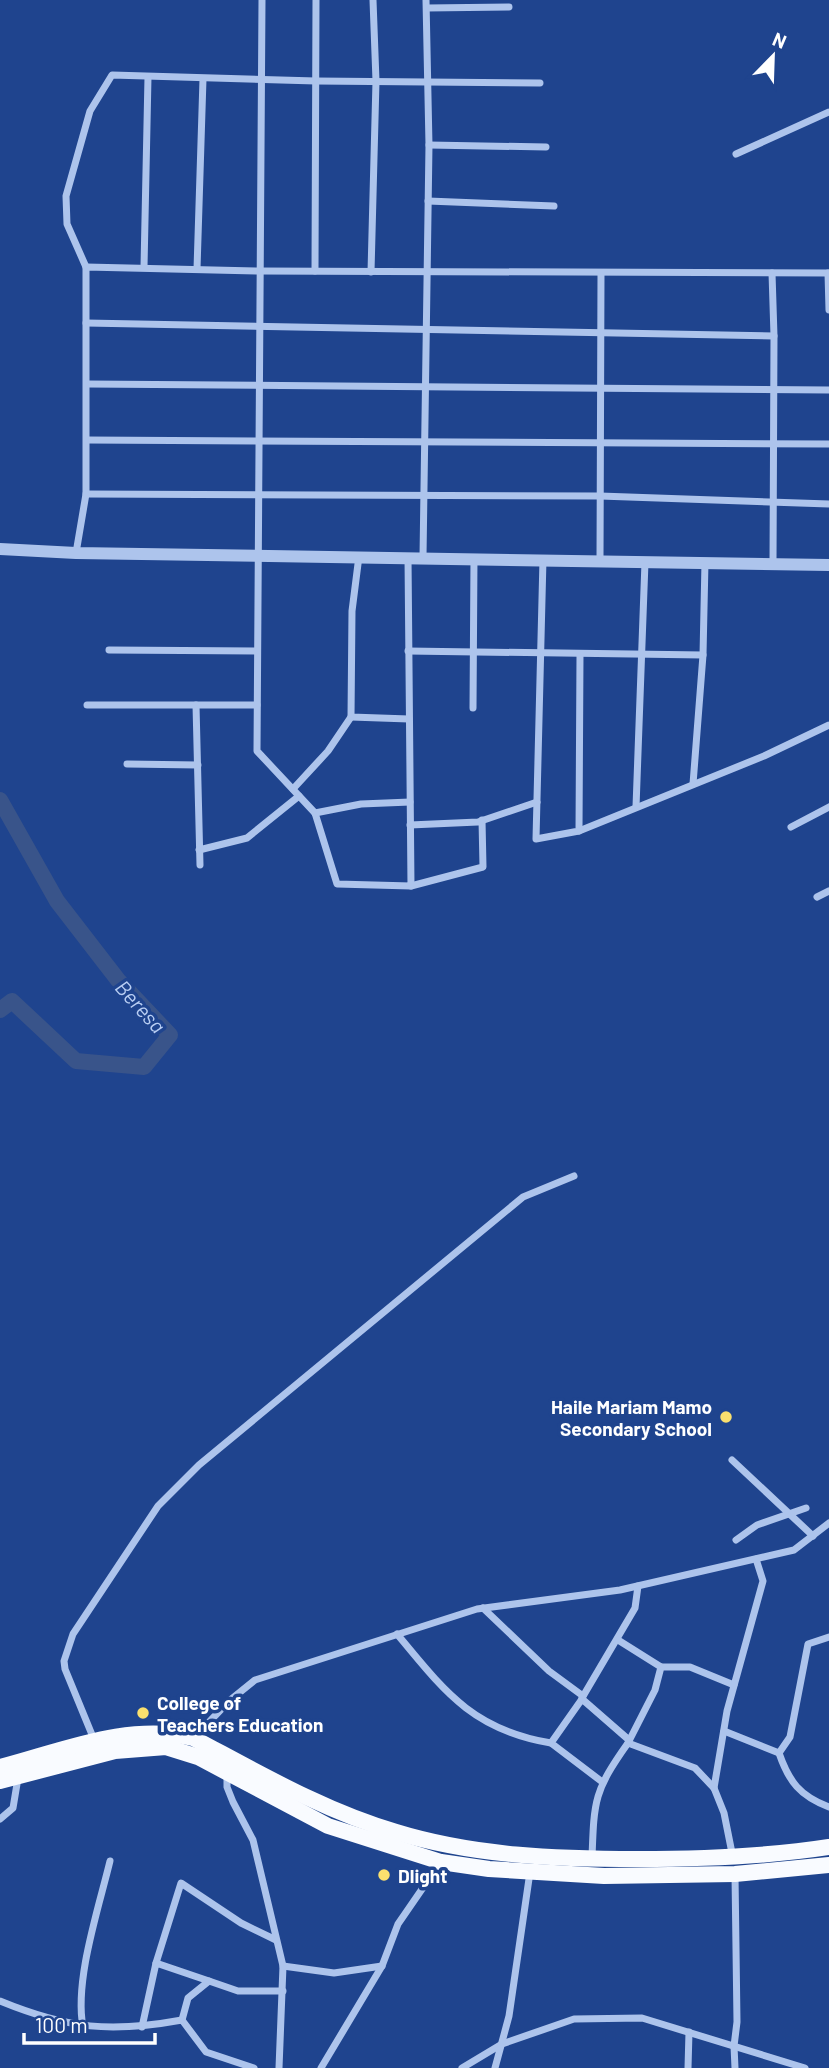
<svg xmlns="http://www.w3.org/2000/svg" width="829" height="2068" viewBox="0 0 829 2068" font-family="Barlow,sans-serif">
<rect width="100%" height="100%" fill="#1f448e"/>
<g fill="none" stroke-linecap="round" stroke-linejoin="round">
<path stroke="#39548a" stroke-width="16" d="M 0,800 L 57,901 L 118,980 L 170,1035 L 144,1067 L 76,1061 L 12,1001 L 0,1010"/>
<g stroke="#adc4ec" stroke-width="7">
<path d="M 262,0 L 257,751 L 315,813 L 337,884 L 411,886 L 408,557"/>
<path d="M 427,8 L 509,7"/>
<path d="M 429,145 L 546,147"/>
<path d="M 736,154 L 829,112"/>
<path d="M 428,201 L 554,206"/>
<path d="M 86,267 L 67,224 L 66,196 L 90,111 L 112,75 L 316,81 L 540,83"/>
<path d="M 144,267 L 148,77"/>
<path d="M 197,269 L 203,79"/>
<path d="M 315,271 L 316,0"/>
<path d="M 371,272 L 376,81 L 373,0"/>
<path d="M 772,273 L 774,336 L 773,564"/>
<path d="M 828,273 L 829,310"/>
<path d="M 86,323 L 774,336"/>
<path d="M 87,384 L 829,390"/>
<path d="M 87,440 L 829,444"/>
<path d="M 86,494 L 600,496 L 829,504"/>
<path d="M 76,553 L 86,494 L 86,267 L 259,271 L 829,273"/>
<path d="M 359,556 L 352,611 L 351,717 L 409,719"/>
<path d="M 423,557 L 429,145 L 426,0"/>
<path d="M 543,559 L 536,839 L 579,831 L 580,655"/>
<path d="M 600,560 L 601,273"/>
<path d="M 109,650 L 257,651"/>
<path d="M 408,651 L 703,655"/>
<path d="M 87,705 L 257,705"/>
<path d="M 196,705 L 200,865"/>
<path d="M 473,708 L 474,558"/>
<path d="M 127,764 L 198,765"/>
<path d="M 693,784 L 703,655 L 705,562"/>
<path d="M 293,789 L 328,751 L 351,717"/>
<path d="M 636,807 L 645,562"/>
<path d="M 315,813 L 361,804 L 410,802"/>
<path d="M 410,825 L 478,822 L 537,802"/>
<path d="M 791,827 L 829,807"/>
<path d="M 579,831 L 764,756 L 829,725"/>
<path d="M 199,850 L 247,838 L 299,796"/>
<path d="M 411,886 L 483,867 L 482,820"/>
<path d="M 817,897 L 829,891"/>
<path d="M 732,1460 L 813,1536"/>
<path d="M 736,1540 L 757,1525 L 806,1508"/>
<path d="M 483,1608 L 549,1671 L 583,1696"/>
<path d="M 397,1634 C 445,1692 473,1730 551,1743"/>
<path d="M 618,1640 L 661,1667"/>
<path d="M 582,1698 L 635,1608 L 638,1586"/>
<path d="M 724,1731 L 779,1753 C 789,1782 800,1796 829,1807"/>
<path d="M 194,1738 L 229,1701 L 255,1680 L 477,1609 L 620,1590 L 794,1550 L 829,1523"/>
<path d="M 95,1742 L 65,1669 L 64,1661 L 73,1634 L 158,1506 L 199,1465 L 523,1197 L 574,1176"/>
<path d="M 628,1743 L 655,1690 L 661,1667 L 690,1667 L 734,1685"/>
<path d="M 779,1753 L 790,1737 L 808,1644 L 829,1637"/>
<path d="M 227,1774 L 227,1787 L 233,1802 L 253,1840 L 283,1966 L 279,2068"/>
<path d="M 601,1781 L 551,1743 L 582,1699 L 629,1740"/>
<path d="M 0,1819 L 13,1808 L 18,1778"/>
<path d="M 592,1858 C 594,1800 594,1791 628,1743 L 695,1768 L 714,1788"/>
<path d="M 733,1858 L 724,1813 L 714,1788 L 727,1711 L 763,1581 L 756,1559"/>
<path d="M 156,1963 L 181,1883 L 241,1923 L 276,1940"/>
<path d="M 283,1966 L 334,1973 L 382,1966"/>
<path d="M 0,2001 C 68,2029 111,2033 182,2020 L 206,2052 L 254,2068"/>
<path d="M 182,2020 L 188,1998 L 209,1981 L 238,1991 L 283,1991"/>
<path d="M 83,2027 C 74,1981 99,1907 110,1861"/>
<path d="M 142,2027 L 156,1963 L 209,1981"/>
<path d="M 321,2068 L 382,1966 L 398,1924 L 440,1863"/>
<path d="M 462,2068 L 502,2044 L 574,2019 L 642,2018 L 805,2068"/>
<path d="M 495,2068 L 509,2016 L 530,1872"/>
<path d="M 688,2068 L 689,2032"/>
<path d="M 735,2068 L 734,2046 L 737,2022 L 735,1875"/>
</g>
<path stroke="#adc4ec" stroke-width="12" d="M 0,549 L 76,553 L 829,565"/>
<g stroke="#f9fbff" stroke-width="16">
<path d="M 0,1767 C 62,1751 129,1722 193,1738 C 259,1773 324,1811 396,1832 C 474,1856 557,1859 638,1859 C 703,1859 765,1857 829,1847"/>
<path d="M 0,1781 L 115,1751 L 166,1747 L 198,1757 L 328,1826 L 441,1862 L 489,1869 L 604,1876 L 735,1874 L 829,1865"/>
</g>
</g>
<g fill="#fae06e" stroke="#1f448e" stroke-width="2.5">
<circle cx="726" cy="1417" r="7"/>
<circle cx="143" cy="1713" r="7"/>
<circle cx="384" cy="1875" r="7"/>
</g>
<g text-anchor="middle" dominant-baseline="central" stroke-width="7" stroke-linejoin="round" paint-order="stroke">
<g font-size="19" font-weight="bold" fill="#fff" stroke="#1f448e" text-anchor="start">
<text x="712" y="1406" text-anchor="end">Haile Mariam Mamo<tspan x="712" dy="22">Secondary School</tspan></text>
<text x="157" y="1702">College of<tspan x="157" dy="22">Teachers Education</tspan></text>
<text x="398" y="1875">Dlight</text>
</g>
<g font-size="21" font-style="italic" fill="#b9cef3" stroke="#1f448e">
<text transform="translate(141 1006) rotate(48)">Beresa</text>
</g>
</g>
<g transform="translate(773 56) rotate(23)" stroke="#1f448e" stroke-width="5" paint-order="stroke">
<path d="M0-5L12 26L0 18L-12 26Z" fill="#ffffff"/>
<text y="-10" font-size="19" font-weight="bold" text-anchor="middle" fill="#ffffff">N</text>
</g>
<path d="M24 2033v10h131v-10" fill="none" stroke="#ffffff" stroke-width="3.5"/>
<text x="35" y="2033" font-size="21" fill="#ffffff" stroke="#1f448e" stroke-width="5" paint-order="stroke">100 m</text>
</svg>
